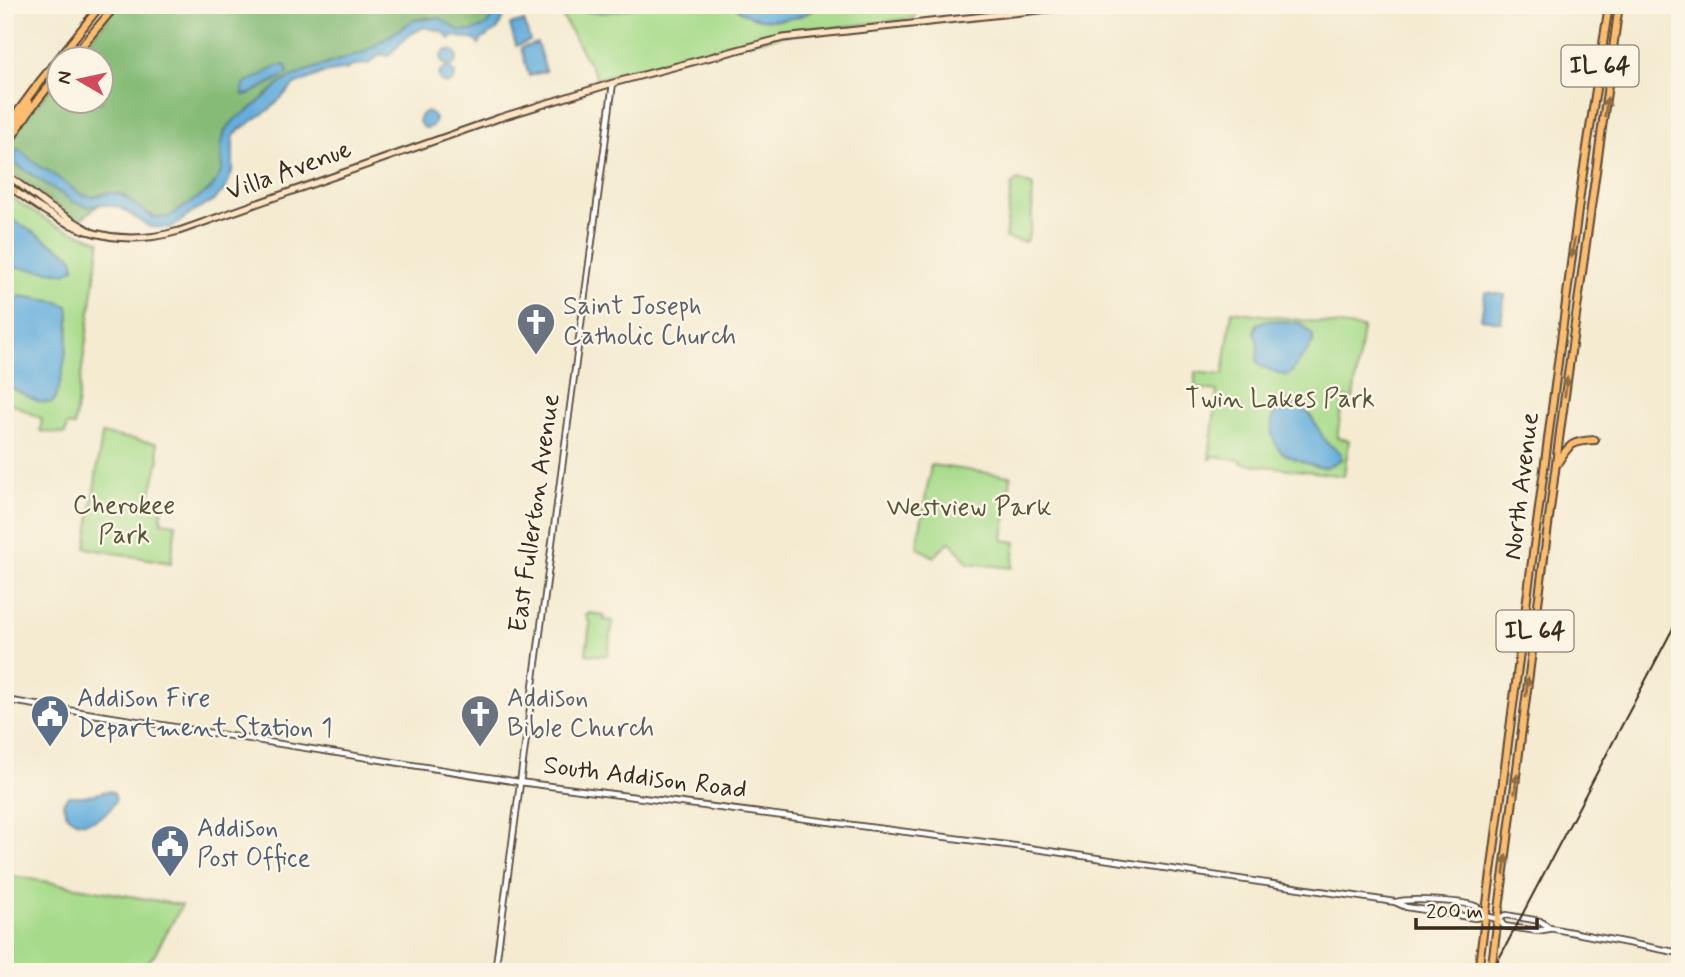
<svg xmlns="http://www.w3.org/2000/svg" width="1685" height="977" viewBox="0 0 1685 977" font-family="Mynerve,sans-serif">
<rect width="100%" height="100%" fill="#fcf5e5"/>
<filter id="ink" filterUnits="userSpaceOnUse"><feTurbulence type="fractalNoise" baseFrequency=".0143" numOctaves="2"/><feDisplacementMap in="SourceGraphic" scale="14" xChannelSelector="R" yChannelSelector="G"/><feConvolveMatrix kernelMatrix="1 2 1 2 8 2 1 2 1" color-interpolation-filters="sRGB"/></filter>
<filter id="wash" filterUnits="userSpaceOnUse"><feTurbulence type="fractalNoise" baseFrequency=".00686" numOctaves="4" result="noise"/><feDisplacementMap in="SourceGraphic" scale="28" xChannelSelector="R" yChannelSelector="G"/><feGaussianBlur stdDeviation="1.57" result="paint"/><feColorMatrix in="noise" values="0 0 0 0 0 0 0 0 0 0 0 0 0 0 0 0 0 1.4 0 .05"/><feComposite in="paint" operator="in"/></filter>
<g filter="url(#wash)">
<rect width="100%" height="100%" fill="#f4ebd1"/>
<g fill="#a7db8b" stroke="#718254" stroke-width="2">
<path d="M 556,5 L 916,5 L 915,18 L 800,32 L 712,50 L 597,78 Z"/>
<path d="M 1018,180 L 1033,186 C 1031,201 1035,230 1025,242 L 1005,238 L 1012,184 Z"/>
<path d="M 5,194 L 55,225 L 100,241 L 74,426 L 67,425 L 65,434 L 40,431 L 42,419 L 5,400 Z"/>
<path d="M 1232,311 L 1363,328 L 1353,399 L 1343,397 L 1337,438 L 1349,440 L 1344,476 L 1241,463 L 1241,460 L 1213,456 L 1212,459 L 1209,459 L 1217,391 L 1195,388 L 1195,372 L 1223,375 Z"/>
<path d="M 102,434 L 157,443 L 159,460 L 149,501 L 163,504 L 161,522 L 176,524 L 171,563 L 86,548 Z"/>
<path d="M 931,465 L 1011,476 L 1003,540 L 1016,542 L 1012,568 L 968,563 L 950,541 L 934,557 L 917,547 Z"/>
<path d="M 589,613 L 604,615 L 604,620 L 613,621 L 608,653 L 605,656 L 586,654 L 590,624 L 586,616 Z"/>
<path d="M 13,876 L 182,905 L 154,955 L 140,972 L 5,972 L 5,939 Z"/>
</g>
<path fill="#85bb77" stroke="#60724a" stroke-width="2" d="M 118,5 L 498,5 L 487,25 L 473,31 L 460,31 L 429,17 L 414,20 L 364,52 L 303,72 L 282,82 L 225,131 L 221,147 L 222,171 L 211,189 L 169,217 L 157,218 L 134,206 L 124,196 L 107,193 L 100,204 L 78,221 L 10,171 L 5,165 C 5,136 42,100 59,76 L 60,102 L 102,102 L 102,60 L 74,59 Z"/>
<g fill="#65aedd" stroke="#506c7e" stroke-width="2">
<path d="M 498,5 L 508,5 L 498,29 L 481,40 L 479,44 L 475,40 L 455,36 L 450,39 L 443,32 L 424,27 L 408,36 L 388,56 L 381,54 L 368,64 L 354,65 L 348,69 L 323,73 L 294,85 L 270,109 L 239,130 L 233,137 L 233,169 L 226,188 L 212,202 L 196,210 L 171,228 L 150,227 L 119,207 L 100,204 L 89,207 L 74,202 L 14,163 L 17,148 L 43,169 L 47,170 L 81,194 L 93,197 L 107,193 L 120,194 L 153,217 L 169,217 L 211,189 L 222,171 L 221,147 L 225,131 L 235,119 L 251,109 L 282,82 L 303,72 L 364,52 L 414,20 L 440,18 L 460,31 L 473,31 L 487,25 Z"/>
<path d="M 570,5 L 645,5 C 624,10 588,19 570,5 Z"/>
<path d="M 734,5 L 766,9 L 820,5 C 801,23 751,27 734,5 Z"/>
<path d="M 524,21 L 530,41 L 516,46 L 510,25 Z"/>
<path d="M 537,43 L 546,71 L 529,76 L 521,48 Z"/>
<circle cx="449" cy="58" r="8"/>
<path d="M 283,65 L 286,66 L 288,74 C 276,78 251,97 243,95 L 243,88 L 247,81 C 261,79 270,67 283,65 Z"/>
<circle cx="447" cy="76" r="8"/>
<circle cx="427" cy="120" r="8"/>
<path d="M 5,215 L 69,254 L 74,260 L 74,268 L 66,273 L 13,267 L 5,269 Z"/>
<path d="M 1487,292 L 1505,295 L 1501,322 L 1481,319 L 1485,294 Z"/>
<path d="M 21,296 L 58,302 L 68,306 C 72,321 62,393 52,403 L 39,402 L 5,385 L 5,305 Z"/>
<path d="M 1266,320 L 1300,323 L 1313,335 L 1313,343 L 1291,373 L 1286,376 L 1260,366 L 1257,361 L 1258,344 L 1254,332 L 1257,324 Z"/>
<path d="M 1292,399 L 1310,415 L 1326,442 L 1340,452 L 1342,459 C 1335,461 1333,465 1328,467 C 1321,470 1288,457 1282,452 C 1265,437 1269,403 1292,399 Z"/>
<path d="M 107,791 L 113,792 L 116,799 C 108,822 68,835 63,803 L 68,796 L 87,796 Z"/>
</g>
</g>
<g filter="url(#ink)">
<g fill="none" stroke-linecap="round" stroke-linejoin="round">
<g stroke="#574739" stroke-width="8">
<g id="tertiary">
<path d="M 5,700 L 519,782 L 1015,846 L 1395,902 L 1406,907 L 1475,918 L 1485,916 L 1498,919 L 1506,915 L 1540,921 L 1550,928 L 1680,953"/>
<path d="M 1396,902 C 1409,898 1466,901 1477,907 C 1481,909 1483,913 1485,916"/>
<path d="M 1499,919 L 1504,926 L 1537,931 L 1549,929"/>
<path d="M 495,972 L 613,83"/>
</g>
</g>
<g stroke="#574739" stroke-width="9">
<g id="secondary">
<path d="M 5,173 L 48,206 L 90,231"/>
<path d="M 5,183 C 59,226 109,251 179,231 L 499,118 L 613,83 L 783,38 L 1086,5"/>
</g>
</g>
<g stroke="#574739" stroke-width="10">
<g id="primary">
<path d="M 70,60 L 116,5"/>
<path d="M 5,129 L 41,80 L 101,5"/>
<path d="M 5,139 L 29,103"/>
<path d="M 5,148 L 30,110 L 60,72"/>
<path d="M 5,187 L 15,191"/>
<path d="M 1557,464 C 1569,444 1572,441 1595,440"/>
<path d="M 1478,972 L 1582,180 L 1609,5"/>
<path d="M 1491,972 L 1560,432 L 1619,5"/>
</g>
</g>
<use href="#tertiary" stroke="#fff" stroke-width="4.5"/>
<use href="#secondary" stroke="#fee5c5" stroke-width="5"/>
<use href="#primary" stroke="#fcbd6e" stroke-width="6"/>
<path stroke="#3b2a1e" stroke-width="2" d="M 1492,972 L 1680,615"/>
</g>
<defs><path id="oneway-solid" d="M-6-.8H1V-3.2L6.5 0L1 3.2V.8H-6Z" transform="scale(1.75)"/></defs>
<g fill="#926c42">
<use href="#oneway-solid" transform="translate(1606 107) rotate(-82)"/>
<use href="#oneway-solid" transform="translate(1573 248) rotate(98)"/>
<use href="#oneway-solid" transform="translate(1566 387) rotate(-82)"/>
<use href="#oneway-solid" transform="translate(1527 687) rotate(-83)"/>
<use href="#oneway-solid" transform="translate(1516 784) rotate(-82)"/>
<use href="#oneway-solid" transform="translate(1505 865) rotate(-83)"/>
</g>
</g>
<defs>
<g id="church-pin" transform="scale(2.0125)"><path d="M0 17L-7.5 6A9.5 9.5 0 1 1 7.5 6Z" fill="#6b7280" stroke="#fcf5e5"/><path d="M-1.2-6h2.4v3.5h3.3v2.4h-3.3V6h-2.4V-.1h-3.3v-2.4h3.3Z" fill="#fff"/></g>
<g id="civic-pin" transform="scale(2.0125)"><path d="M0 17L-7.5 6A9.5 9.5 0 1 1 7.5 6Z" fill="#5c6f8a" stroke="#fcf5e5"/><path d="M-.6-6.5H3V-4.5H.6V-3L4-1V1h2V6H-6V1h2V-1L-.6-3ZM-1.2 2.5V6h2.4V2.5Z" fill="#fff"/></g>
</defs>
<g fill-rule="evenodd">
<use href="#church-pin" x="536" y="322"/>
<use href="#civic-pin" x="50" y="714"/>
<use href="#church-pin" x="480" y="714"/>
<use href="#civic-pin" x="170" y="844"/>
</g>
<g text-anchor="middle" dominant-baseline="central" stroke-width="5" stroke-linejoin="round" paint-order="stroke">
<g fill="#fcf5e5" stroke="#75675a" stroke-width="2">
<rect x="1561.5" y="45.5" width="77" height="41" rx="5"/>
<rect x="1496.5" y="610.5" width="77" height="41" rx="5"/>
</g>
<g font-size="24" font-weight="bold" fill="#3b2a1e">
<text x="1600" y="66">IL 64</text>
<text x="1535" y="631">IL 64</text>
</g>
<g font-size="26" fill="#3b2a1e" stroke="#fcf5e5">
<text transform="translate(289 171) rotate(-20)">Villa Avenue</text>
<text transform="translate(1522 486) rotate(-83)">North Avenue</text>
<text transform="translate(535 513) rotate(-82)">East Fullerton Avenue</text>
<text transform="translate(645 778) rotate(7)">South Addison Road</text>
</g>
<g font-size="26" fill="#5b616d" stroke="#fcf5e5" text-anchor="start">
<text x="563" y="307">Saint Joseph<tspan x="563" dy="30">Catholic Church</tspan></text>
<text x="507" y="699">Addison<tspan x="507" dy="30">Bible Church</tspan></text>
</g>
<g font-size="26" fill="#565639" stroke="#fcf5e5">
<text x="1280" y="400">Twin Lakes Park</text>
<text x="124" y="506">Cherokee<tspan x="124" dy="30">Park</tspan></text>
<text x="969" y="508">Westview Park</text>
</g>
<g font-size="26" fill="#4e5e75" stroke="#fcf5e5" text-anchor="start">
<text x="77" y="699">Addison Fire<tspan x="77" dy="30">Department Station 1</tspan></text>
<text x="197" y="829">Addison<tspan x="197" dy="30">Post Office</tspan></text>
</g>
</g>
<rect width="1685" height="977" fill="none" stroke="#fcf5e5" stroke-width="28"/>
<g transform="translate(80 80) rotate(279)"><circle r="33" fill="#fcf5e5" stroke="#afa495" stroke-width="2"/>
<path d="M0-5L12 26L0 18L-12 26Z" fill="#d1495b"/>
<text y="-10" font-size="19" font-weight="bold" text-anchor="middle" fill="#3b2a1e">N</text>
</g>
<path d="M1416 918v10h121v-10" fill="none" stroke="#3b2a1e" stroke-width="3.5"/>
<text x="1426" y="918" font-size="21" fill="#3b2a1e" stroke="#fcf5e5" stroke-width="5" paint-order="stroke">200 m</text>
</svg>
